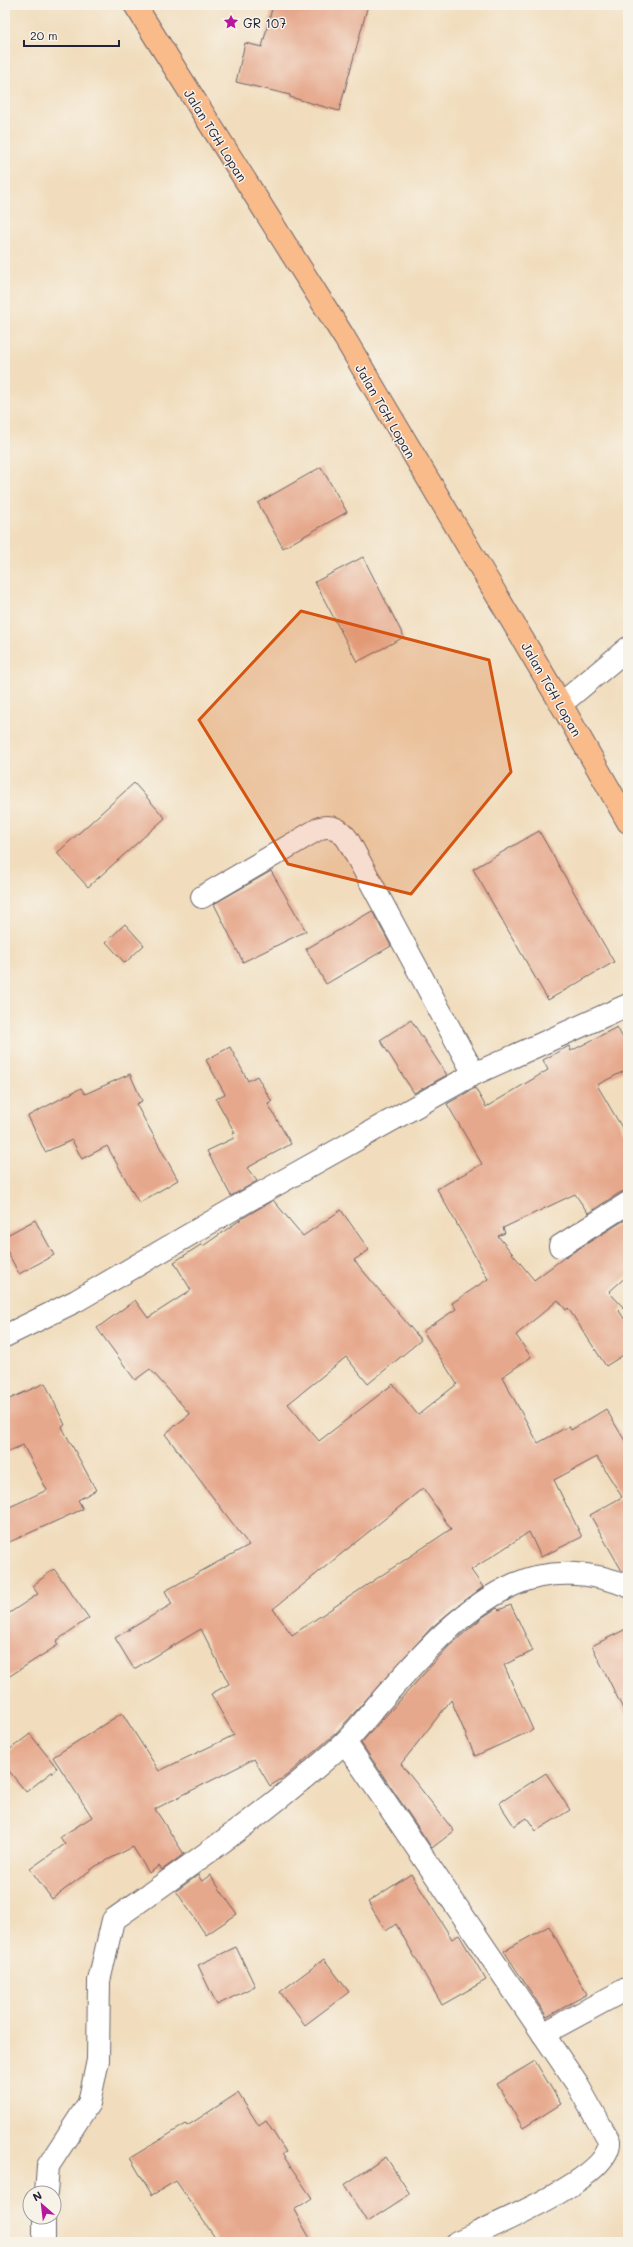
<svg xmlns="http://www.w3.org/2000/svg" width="633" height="2247" viewBox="0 0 633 2247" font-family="Mali,sans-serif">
<rect width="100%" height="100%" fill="#f7f3e8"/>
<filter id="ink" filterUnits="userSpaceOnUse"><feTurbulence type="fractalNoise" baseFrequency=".025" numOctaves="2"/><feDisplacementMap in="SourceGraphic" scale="8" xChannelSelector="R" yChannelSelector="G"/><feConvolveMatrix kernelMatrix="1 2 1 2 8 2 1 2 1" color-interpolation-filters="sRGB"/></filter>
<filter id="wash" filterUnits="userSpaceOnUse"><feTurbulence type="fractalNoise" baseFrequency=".012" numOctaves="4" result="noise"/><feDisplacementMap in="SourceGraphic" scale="16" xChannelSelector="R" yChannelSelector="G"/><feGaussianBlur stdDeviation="0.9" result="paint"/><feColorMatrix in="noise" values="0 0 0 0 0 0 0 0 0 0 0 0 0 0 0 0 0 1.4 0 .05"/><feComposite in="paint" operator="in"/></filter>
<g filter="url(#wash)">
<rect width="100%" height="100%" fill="#f1ddbd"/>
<g id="blocks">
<g fill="#e6a88c" fill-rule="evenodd">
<path d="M 273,5 L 368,5 L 339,111 L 290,97 L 290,95 L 236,82 L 245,43 L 262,47 Z"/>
<path d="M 321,467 L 347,512 L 283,548 L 258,503 Z"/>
<path d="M 363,557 L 404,637 L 357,662 L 315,582 Z"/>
<path d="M 134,783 L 165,818 L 88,887 L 57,853 Z"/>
<path d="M 539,831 L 614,962 L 548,1000 L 473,869 Z"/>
<path d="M 271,871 L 306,931 L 243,962 L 214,904 Z"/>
<path d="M 372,911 L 391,946 L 326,984 L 306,949 Z"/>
<path d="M 125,924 L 144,945 L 125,963 L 106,942 Z"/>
<path d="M 411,1020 L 447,1075 L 414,1093 L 380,1040 Z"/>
<path d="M 617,1027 L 628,1048 L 628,1069 L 597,1085 L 628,1138 L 628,1191 L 621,1192 L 588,1213 L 575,1194 L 503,1228 L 505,1233 L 498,1236 L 534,1280 L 565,1257 L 628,1218 L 628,1275 L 609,1292 L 623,1307 L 619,1311 L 628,1324 L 628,1352 L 606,1366 L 568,1308 L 566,1310 L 558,1300 L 516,1335 L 531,1357 L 502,1377 L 538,1443 L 569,1426 L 571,1430 L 606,1409 L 628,1446 L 628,1573 L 622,1571 L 590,1515 L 622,1497 L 597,1457 L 554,1480 L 582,1537 L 541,1557 L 529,1532 L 471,1570 L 483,1587 L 450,1612 L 431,1628 L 335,1734 L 286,1776 L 270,1786 L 254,1759 L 155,1809 L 184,1854 L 162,1870 L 159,1866 L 149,1873 L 133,1847 L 96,1866 L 52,1899 L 30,1869 L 65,1844 L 60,1837 L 92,1817 L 53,1757 L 122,1713 L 159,1771 L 234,1735 L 211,1694 L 229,1684 L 201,1629 L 134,1669 L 115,1638 L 172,1604 L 165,1591 L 249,1545 L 165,1434 L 190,1414 L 150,1369 L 135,1380 L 97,1328 L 135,1300 L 148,1318 L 191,1290 L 174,1262 L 202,1244 L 203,1246 L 243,1218 L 273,1200 L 303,1236 L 341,1210 L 369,1250 L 354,1260 L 421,1340 L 368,1384 L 346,1357 L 288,1404 L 319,1441 L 393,1384 L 418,1415 L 457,1384 L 423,1331 L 456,1309 L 452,1303 L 488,1279 L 437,1189 L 482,1164 L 447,1104 L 475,1088 L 486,1107 L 548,1070 L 543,1060 L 569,1046 L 571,1051 ZM 423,1488 L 451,1529 L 292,1635 L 273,1609 Z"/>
<path d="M 230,1047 L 248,1081 L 257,1076 L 272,1102 L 268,1104 L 291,1144 L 247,1168 L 257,1181 L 231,1196 L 207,1151 L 234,1138 L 232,1134 L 235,1133 L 216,1099 L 225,1094 L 206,1060 Z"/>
<path d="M 130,1074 L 142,1101 L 136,1104 L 178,1180 L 139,1203 L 107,1146 L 82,1159 L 72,1140 L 45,1152 L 28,1116 L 81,1088 L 85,1094 Z"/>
<path d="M 35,1220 L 54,1255 L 19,1274 L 5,1247 L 5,1236 Z"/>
<path d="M 45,1383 L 65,1425 L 62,1427 L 96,1490 L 78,1500 L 83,1509 L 5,1544 L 5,1509 L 47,1490 L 23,1445 L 5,1453 L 5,1401 Z"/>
<path d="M 54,1569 L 89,1618 L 56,1641 L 58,1645 L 5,1679 L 5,1616 L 38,1594 L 32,1586 Z"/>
<path d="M 511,1605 L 533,1651 L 504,1665 L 533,1730 L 475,1756 L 451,1700 L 401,1764 L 454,1831 L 432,1848 L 361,1743 L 449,1646 L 483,1617 L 497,1608 L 499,1610 Z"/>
<path d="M 628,1628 L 628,1719 L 592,1646 Z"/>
<path d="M 30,1734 L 57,1768 L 26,1792 L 5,1766 L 5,1753 Z"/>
<path d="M 546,1773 L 570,1810 L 536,1831 L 527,1818 L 514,1826 L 499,1803 Z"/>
<path d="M 411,1874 L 452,1939 L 459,1935 L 486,1980 L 442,2005 L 396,1924 L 386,1931 L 368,1902 Z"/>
<path d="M 198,1875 L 202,1881 L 210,1875 L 237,1914 L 206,1935 L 176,1891 Z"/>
<path d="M 549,1926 L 587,1994 L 547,2017 L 504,1951 Z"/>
<path d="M 236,1947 L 255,1986 L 217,2005 L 198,1965 Z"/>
<path d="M 324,1959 L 349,1992 L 305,2025 L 280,1992 Z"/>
<path d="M 535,2061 L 561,2104 L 523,2128 L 497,2084 Z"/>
<path d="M 238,2093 L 259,2126 L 266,2121 L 286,2152 L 282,2154 L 312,2198 L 294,2210 L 312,2242 L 218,2242 L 176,2181 L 152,2195 L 130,2158 L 186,2124 L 187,2126 Z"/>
<path d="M 386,2157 L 410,2194 L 367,2222 L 344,2185 Z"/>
</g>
</g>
</g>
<g filter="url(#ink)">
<use href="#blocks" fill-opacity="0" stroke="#6a6368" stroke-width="1"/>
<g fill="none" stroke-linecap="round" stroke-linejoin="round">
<g stroke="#6a6368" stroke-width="24">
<g id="street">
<path d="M 561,704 L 628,648"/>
<path d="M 202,897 L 320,828 C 333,825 340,829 348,840 L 474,1074"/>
<path d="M 560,1246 L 628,1203"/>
<path d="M 5,1336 L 76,1301 L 247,1201 L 474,1074 L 628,1005"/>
<path d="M 345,1742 L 577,2084 L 609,2141 C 612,2178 487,2228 457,2242"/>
<path d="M 543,2034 L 628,1988"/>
<path d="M 46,2193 L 48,2166 L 89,2103 L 98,2060 L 99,1981 L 113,1920 C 192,1864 272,1809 344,1743 C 356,1731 367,1717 378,1704 C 417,1660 459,1609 515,1584 C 551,1568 593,1572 628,1586"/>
<path d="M 44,2242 L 44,2217"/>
</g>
</g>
<g stroke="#6a6368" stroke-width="24">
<path id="highway" d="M 135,5 L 344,337 L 561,704 L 628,822"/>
</g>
<use href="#street" stroke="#fff" stroke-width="22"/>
<use href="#highway" stroke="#fabb8b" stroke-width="22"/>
</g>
</g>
<path fill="#d45411" fill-opacity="0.2" stroke="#d45411" stroke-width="3" stroke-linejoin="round" d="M 301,611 L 489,660 L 511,772 L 411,894 L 288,864 L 199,720 Z"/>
<defs>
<g id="sight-bare" transform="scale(1.2)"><path d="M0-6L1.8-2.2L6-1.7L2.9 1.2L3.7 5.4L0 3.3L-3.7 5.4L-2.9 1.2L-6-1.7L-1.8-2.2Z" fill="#b5179e" stroke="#f7f3e8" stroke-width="2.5" paint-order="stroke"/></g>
</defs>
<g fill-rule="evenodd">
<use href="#sight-bare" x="231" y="22"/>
</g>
<g text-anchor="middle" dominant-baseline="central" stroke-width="3" stroke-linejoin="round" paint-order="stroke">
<g font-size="13" fill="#22223b" stroke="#f7f3e8" text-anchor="start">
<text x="243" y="22">GR 107</text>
</g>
<g font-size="13" fill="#22223b" stroke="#f7f3e8">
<text transform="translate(216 135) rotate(58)">Jalan TGH Lopan</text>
<text transform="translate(386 411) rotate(60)">Jalan TGH Lopan</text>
<text transform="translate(552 689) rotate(60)">Jalan TGH Lopan</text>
</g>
</g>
<rect width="633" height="2247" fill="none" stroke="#f7f3e8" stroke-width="20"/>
<g transform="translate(42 2205) rotate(332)"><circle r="19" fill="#f7f3e8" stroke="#a29fa3"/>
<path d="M0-3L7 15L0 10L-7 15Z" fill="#b5179e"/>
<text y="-6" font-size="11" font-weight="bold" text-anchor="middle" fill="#22223b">N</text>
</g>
<path d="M24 40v6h95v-6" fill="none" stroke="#22223b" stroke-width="2"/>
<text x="30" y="40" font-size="12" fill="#22223b" stroke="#f7f3e8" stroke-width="3" paint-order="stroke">20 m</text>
</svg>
